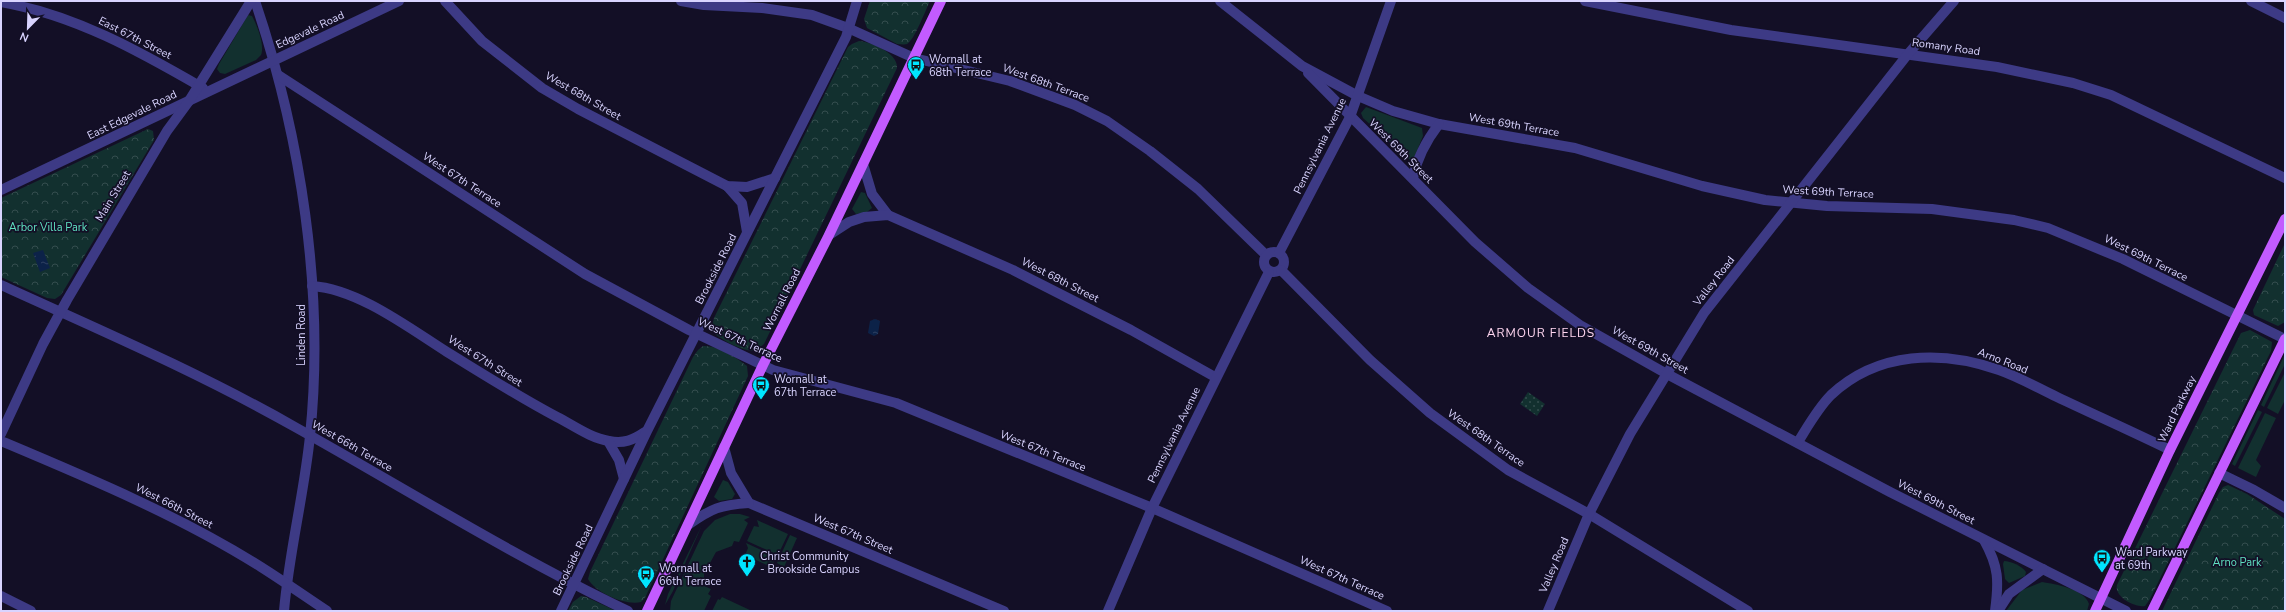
<svg xmlns="http://www.w3.org/2000/svg" width="2286" height="612" viewBox="0 0 2286 612" font-family="'Nunito Sans',sans-serif">
<defs>
<pattern id="forest-crowns" width="20" height="18" patternUnits="userSpaceOnUse"><rect width="20" height="18" fill="#12302f"/><path d="M2 6a3 3 0 1 1 6 0M12 15a3 3 0 1 1 6 0" fill="none" stroke="#344d4e"/></pattern>
<pattern id="garden-dots" width="8" height="8" patternUnits="userSpaceOnUse"><rect width="8" height="8" fill="#12302f"/><path d="M2 2h.1M6 6h.1" fill="none" stroke="#344d4e" stroke-width="1.8" stroke-linecap="round"/></pattern>
<pattern id="water-ripples" width="26" height="14" patternUnits="userSpaceOnUse"><rect width="26" height="14" fill="#0c2248"/><path d="M2 4q2-2 4 0t4 0M15 11q2-2 4 0t4 0" fill="none" stroke="#2f4163"/></pattern>
</defs>
<rect width="100%" height="100%" fill="#130f26"/>
<g fill="#12302f">
<path d="M 248,15 L 252,16 C 257,25 265,45 261,55 L 256,60 L 225,74 L 220,73 L 217,69 L 219,64 Z"/>
<path d="M 1366,107 L 1422,128 L 1423,136 L 1414,158 L 1411,160 L 1407,158 L 1363,118 L 1361,113 Z"/>
<path d="M 861,192 L 865,193 L 872,208 L 867,212 L 856,214 L 852,209 Z"/>
<path d="M 2285,354 L 2285,364 L 2264,407 L 2261,405 Z"/>
<path d="M 2285,372 L 2285,400 L 2278,414 L 2267,408 Z"/>
<path d="M 2258,410 L 2262,412 L 2235,466 L 2232,464 Z"/>
<path d="M 2265,413 L 2276,418 L 2256,460 L 2261,466 L 2256,477 L 2238,468 Z"/>
<path d="M 723,480 L 728,482 L 735,494 L 732,499 L 719,501 L 714,497 Z"/>
<path d="M 730,514 L 740,514 L 750,517 L 744,520 L 748,523 L 739,542 L 734,541 L 732,546 L 716,552 L 704,574 L 704,586 L 711,589 L 708,594 L 711,596 L 704,611 L 670,611 L 671,601 L 704,531 L 715,520 Z"/>
<path d="M 757,520 L 788,534 L 778,555 L 747,541 L 754,526 L 759,527 Z"/>
<path d="M 702,525 L 673,591 L 665,605 L 668,594 Z"/>
<path d="M 790,535 L 797,538 L 784,567 L 777,563 Z"/>
<path d="M 746,543 L 777,557 L 771,567 L 745,555 L 748,548 Z"/>
<path d="M 2004,561 C 2011,561 2022,566 2026,572 L 2025,576 L 2009,583 L 2005,579 L 2003,564 Z"/>
<path d="M 2042,582 C 2056,584 2084,589 2089,604 L 2087,611 L 2006,611 L 2022,590 Z"/>
<path d="M 722,597 L 752,611 L 712,611 L 718,599 L 720,600 Z"/>
</g>
<g fill="url(#forest-crowns)">
<path d="M 870,1 L 930,1 C 926,9 914,41 907,44 C 904,45 900,44 897,44 L 867,28 L 864,19 Z"/>
<path d="M 859,41 C 871,42 898,53 897,68 L 764,344 L 755,351 C 742,351 720,340 711,330 L 714,318 L 848,47 L 852,44 Z"/>
<path d="M 148,129 L 153,131 L 154,140 L 61,295 L 55,299 L 47,298 L 1,277 L 1,198 Z"/>
<path d="M 2285,243 L 2285,322 L 2278,326 L 2254,315 L 2253,310 Z"/>
<path d="M 2250,330 L 2272,342 L 2271,351 L 2150,599 L 2145,606 C 2135,608 2114,597 2117,585 L 2241,333 Z"/>
<path d="M 703,346 C 716,345 736,357 747,366 L 748,376 L 645,598 L 641,602 C 626,606 596,593 588,579 L 590,572 L 693,357 L 698,350 Z"/>
<path d="M 2228,485 L 2247,494 L 2285,519 L 2285,611 L 2162,611 L 2219,493 L 2223,487 Z"/>
<path d="M 581,596 L 586,597 L 616,611 L 568,611 L 573,602 Z"/>
</g>
<path fill="url(#garden-dots)" d="M 1528,392 L 1545,404 L 1537,416 L 1520,404 Z"/>
<g fill="url(#water-ripples)">
<path d="M 43,250 L 50,268 L 40,272 L 33,253 Z"/>
<path d="M 875,319 L 880,321 L 878,334 L 874,336 L 868,333 L 870,321 Z"/>
</g>
<g fill="none" stroke-linecap="round" stroke-linejoin="round">
<g stroke="#3d3a85" stroke-width="10">
<path d="M 255,1 C 301,137 325,292 310,436 C 304,495 289,552 284,611"/>
<path d="M 445,1 L 482,41 L 542,88 L 578,109 L 727,186 L 747,187 L 775,178"/>
<path d="M 681,1 L 704,5 L 762,8 L 812,15 L 848,28 L 914,58 L 1010,81 L 1075,105 L 1107,121 L 1150,151 L 1198,189 L 1266,255"/>
<path d="M 1220,1 L 1302,66 L 1358,96 L 1393,111 L 1439,124 L 1575,148 L 1702,186 L 1765,200 L 1827,206 L 1932,209 L 2014,220 L 2048,228 L 2123,259 L 2285,339"/>
<path d="M 1585,1 L 1731,30 L 1997,67 L 2073,83 L 2111,95 L 2285,178"/>
<path d="M 2251,1 L 2285,18"/>
<path d="M 1,2 C 75,15 139,51 203,88"/>
<path d="M 1308,73 L 1475,242 L 1528,288 L 1580,325 L 1667,374 L 1890,492 L 2126,611"/>
<path d="M 278,75 L 585,274 L 689,330 L 773,370 L 896,403 L 1152,508 L 1387,611"/>
<path d="M 863,164 L 872,194 L 888,215"/>
<path d="M 1413,178 C 1417,158 1426,141 1439,124"/>
<path d="M 727,186 L 742,203 L 747,232"/>
<path d="M 1,190 L 399,1"/>
<path d="M 829,235 L 849,222 L 864,217 L 888,215 L 1013,270 L 1131,330 L 1215,377"/>
<circle cx="1274" cy="262" r="10"/>
<path d="M 1279,253 L 1350,117 L 1391,1"/>
<path d="M 1281,270 L 1370,360 L 1430,413 L 1508,470 L 1589,514 L 1748,611"/>
<path d="M 1,285 C 100,330 200,373 295,427 C 406,489 513,556 628,611"/>
<path d="M 312,286 C 358,289 409,328 447,352 C 483,374 519,397 557,417 C 573,425 590,438 609,441 C 624,444 633,440 645,432"/>
<path d="M 1,434 L 43,344 L 67,300 L 167,131 L 189,101 L 251,1"/>
<path d="M 1,441 C 89,478 180,516 261,567 C 283,581 305,596 327,611"/>
<path d="M 608,441 L 619,460 L 624,479"/>
<path d="M 1798,442 C 1808,426 1818,408 1831,395 C 1878,351 1942,350 1999,370 C 2019,377 2038,388 2057,397 C 2095,415 2133,432 2170,450"/>
<path d="M 724,447 L 731,473 L 749,503 L 1004,611"/>
<path d="M 2219,473 L 2254,490 L 2285,508"/>
<path d="M 688,525 C 712,508 720,505 749,503"/>
<path d="M 1984,540 C 1999,567 1999,581 1995,611"/>
<path d="M 1,596 L 31,611"/>
<path d="M 561,611 L 647,431 L 846,37 L 857,1"/>
<path d="M 1108,611 L 1152,508 L 1269,272"/>
<path d="M 1548,611 L 1589,514 L 1630,434 L 1704,313 L 1908,54 L 1954,1"/>
<path d="M 1998,611 L 2009,594 L 2043,569"/>
</g>
<g stroke="#c25bff" stroke-width="10">
<path d="M 647,611 L 763,365 L 829,235 L 941,1"/>
<path d="M 2095,611 L 2170,450 L 2285,219"/>
<path d="M 2152,611 L 2285,339"/>
</g>
</g>
<defs>
<g id="bus-pin" transform="scale(0.9)"><path d="M0 17L-7.5 6A9.5 9.5 0 1 1 7.5 6Z" fill="#00e5ff" stroke="#130f26"/><path d="M-5-6H5V4H4V6H2V4H-2V6H-4V4H-5ZM-3.5-4V0h7V-4ZM-3.5 1.2v1.5H-2V1.2ZM2 1.2v1.5H3.5V1.2Z" fill="#111"/></g>
<g id="church-pin" transform="scale(0.9)"><path d="M0 17L-7.5 6A9.5 9.5 0 1 1 7.5 6Z" fill="#00e5ff" stroke="#130f26"/><path d="M-1.2-6h2.4v3.5h3.3v2.4h-3.3V6h-2.4V-.1h-3.3v-2.4h3.3Z" fill="#111"/></g>
</defs>
<g fill-rule="evenodd">
<use href="#bus-pin" x="916" y="65"/>
<use href="#bus-pin" x="761" y="385"/>
<use href="#bus-pin" x="2102" y="558"/>
<use href="#church-pin" x="747" y="562"/>
<use href="#bus-pin" x="646" y="574"/>
</g>
<g text-anchor="middle" dominant-baseline="central" stroke-width="3.5" stroke-linejoin="round" paint-order="stroke">
<g font-size="11" fill="#d9d4ff" stroke="#130f26">
<text transform="translate(310 30) rotate(-25)">Edgevale Road</text>
<text transform="translate(135 38) rotate(27)">East 67th Street</text>
<text transform="translate(1946 47) rotate(8)">Romany Road</text>
<text transform="translate(1046 83) rotate(20)">West 68th Terrace</text>
<text transform="translate(583 96) rotate(30)">West 68th Street</text>
<text transform="translate(132 115) rotate(-26)">East Edgevale Road</text>
<text transform="translate(1514 125) rotate(10)">West 69th Terrace</text>
<text transform="translate(1320 146) rotate(-64)">Pennsylvania Avenue</text>
<text transform="translate(1401 151) rotate(45)">West 69th Street</text>
<text transform="translate(462 180) rotate(33)">West 67th Terrace</text>
<text transform="translate(1828 192) rotate(3)">West 69th Terrace</text>
<text transform="translate(113 196) rotate(-59)">Main Street</text>
<text transform="translate(2146 258) rotate(26)">West 69th Terrace</text>
<text transform="translate(716 269) rotate(-63)">Brookside Road</text>
<text transform="translate(1060 280) rotate(27)">West 68th Street</text>
<text transform="translate(1714 281) rotate(-52)">Valley Road</text>
<text transform="translate(782 300) rotate(-63)">Wornall Road</text>
<text transform="translate(301 335) rotate(-90)">Linden Road</text>
<text transform="translate(740 340) rotate(25)">West 67th Terrace</text>
<text transform="translate(1650 350) rotate(29)">West 69th Street</text>
<text transform="translate(485 361) rotate(32)">West 67th Street</text>
<text transform="translate(2003 361) rotate(21)">Arno Road</text>
<text transform="translate(2177 409) rotate(-64)">Ward Parkway</text>
<text transform="translate(1174 435) rotate(-64)">Pennsylvania Avenue</text>
<text transform="translate(1486 438) rotate(35)">West 68th Terrace</text>
<text transform="translate(352 446) rotate(30)">West 66th Terrace</text>
<text transform="translate(1043 451) rotate(22)">West 67th Terrace</text>
<text transform="translate(1936 502) rotate(27)">West 69th Street</text>
<text transform="translate(174 506) rotate(27)">West 66th Street</text>
<text transform="translate(853 534) rotate(23)">West 67th Street</text>
<text transform="translate(573 560) rotate(-64)">Brookside Road</text>
<text transform="translate(1554 565) rotate(-67)">Valley Road</text>
<text transform="translate(1342 578) rotate(24)">West 67th Terrace</text>
</g>
<g font-size="11" fill="#d9d4ff" stroke="#130f26" text-anchor="start">
<text x="929" y="59">Wornall at<tspan x="929" dy="13">68th Terrace</tspan></text>
<text x="774" y="379">Wornall at<tspan x="774" dy="13">67th Terrace</tspan></text>
<text x="2115" y="552">Ward Parkway<tspan x="2115" dy="13">at 69th</tspan></text>
<text x="760" y="556">Christ Community<tspan x="760" dy="13">- Brookside Campus</tspan></text>
<text x="659" y="568">Wornall at<tspan x="659" dy="13">66th Terrace</tspan></text>
</g>
<g font-size="11" fill="#5fe0c0" stroke="#130f26">
<text x="48" y="227">Arbor Villa Park</text>
<text x="2237" y="562">Arno Park</text>
</g>
<g font-size="12" letter-spacing="1" fill="#ffd6f0" stroke="#130f26">
<text x="1541" y="333">ARMOUR FIELDS</text>
</g>
</g>
<rect width="2286" height="612" fill="none" stroke="#d9d4ff" stroke-width="4"/>
<g transform="translate(28 28) rotate(203)" stroke="#130f26" stroke-width="3" paint-order="stroke">
<path d="M0-3L7 15L0 10L-7 15Z" fill="#d9d4ff"/>
<text y="-6" font-size="11" font-weight="bold" text-anchor="middle" fill="#d9d4ff">N</text>
</g>
</svg>
